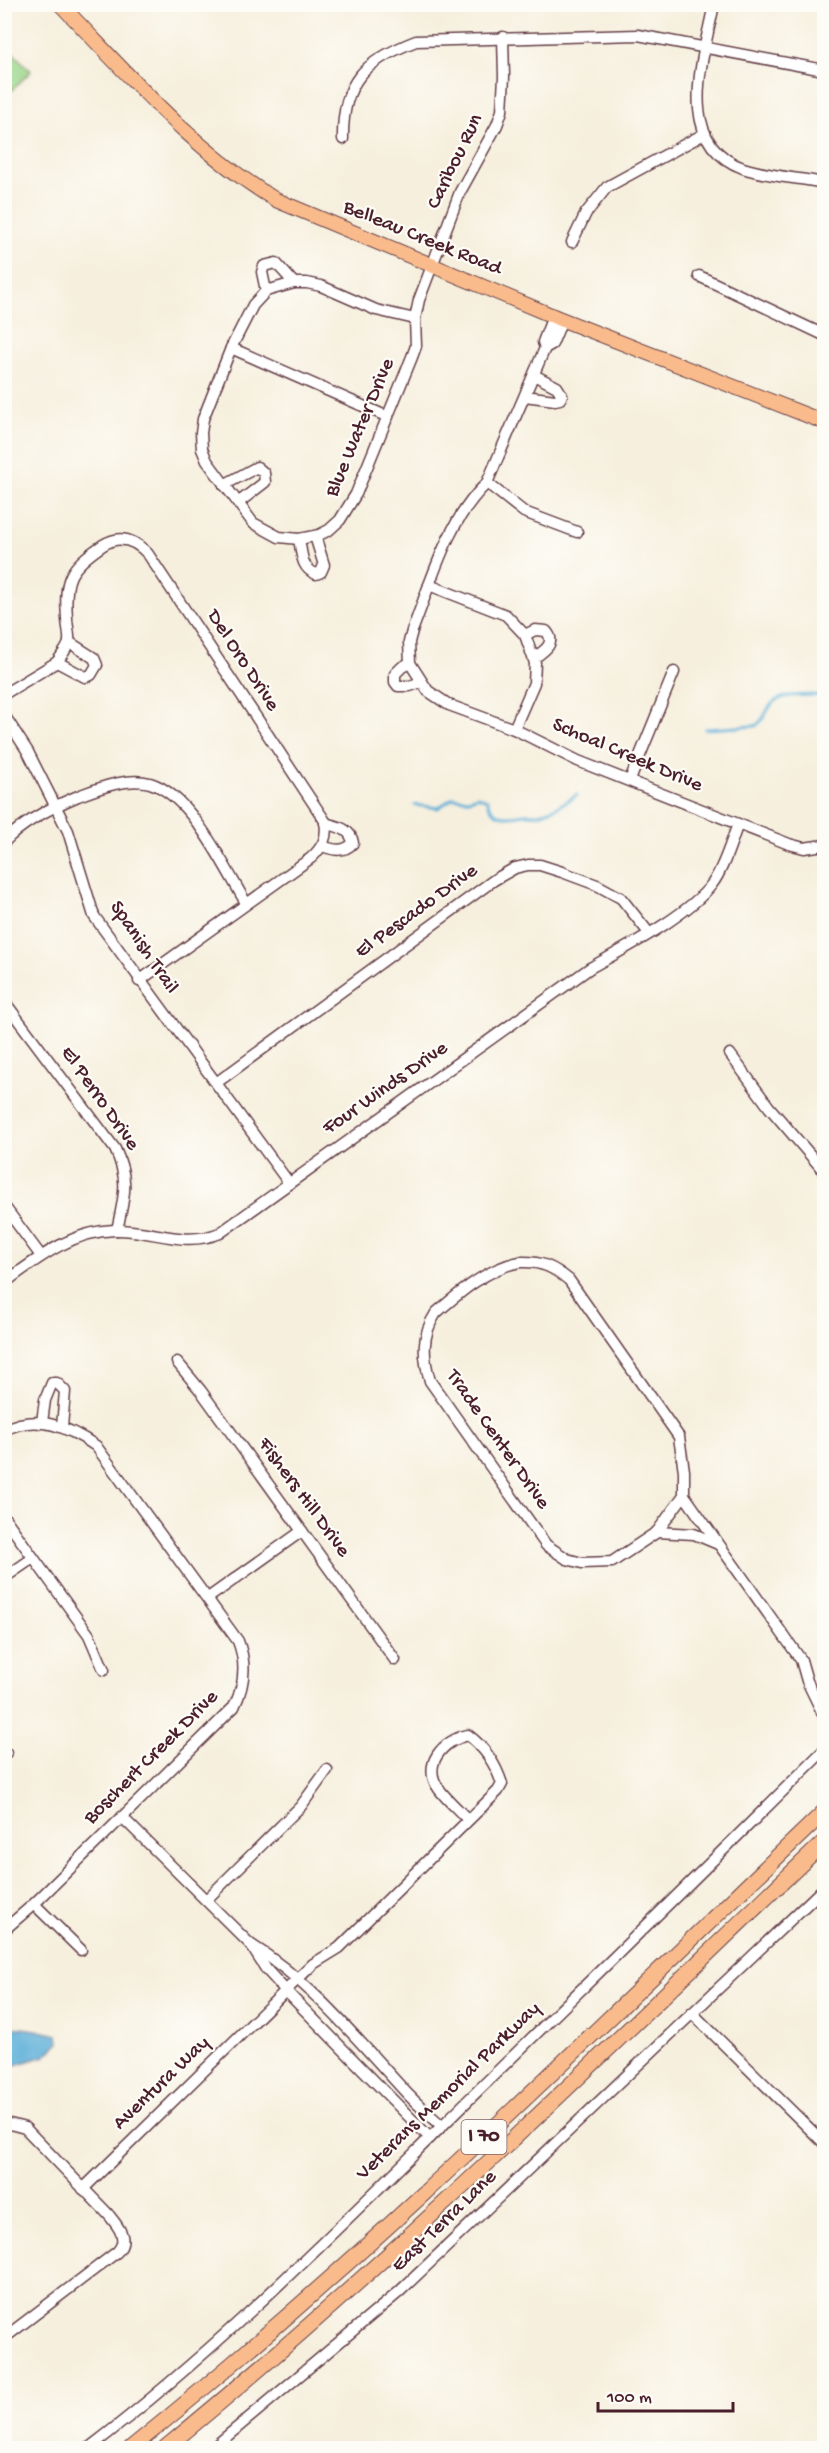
<svg xmlns="http://www.w3.org/2000/svg" width="829" height="2453" viewBox="0 0 829 2453" font-family="'Gochi Hand',sans-serif">
<rect width="100%" height="100%" fill="#fdfcf7"/>
<filter id="ink" filterUnits="userSpaceOnUse"><feTurbulence type="fractalNoise" baseFrequency=".0167" numOctaves="2"/><feDisplacementMap in="SourceGraphic" scale="12" xChannelSelector="R" yChannelSelector="G"/><feConvolveMatrix kernelMatrix="1 2 1 2 8 2 1 2 1" color-interpolation-filters="sRGB"/></filter>
<filter id="wash" filterUnits="userSpaceOnUse"><feTurbulence type="fractalNoise" baseFrequency=".008" numOctaves="4" result="noise"/><feDisplacementMap in="SourceGraphic" scale="24" xChannelSelector="R" yChannelSelector="G"/><feGaussianBlur stdDeviation="1.35" result="paint"/><feColorMatrix in="noise" values="0 0 0 0 0 0 0 0 0 0 0 0 0 0 0 0 0 1.4 0 .05"/><feComposite in="paint" operator="in"/></filter>
<g filter="url(#wash)">
<rect width="100%" height="100%" fill="#f6efdd"/>
<path fill="#99d589" stroke="#727a5a" stroke-width="1.5" d="M 5,45 L 31,71 L 5,97 Z"/>
<path fill="#5dafd8" stroke="#546782" stroke-width="1.5" d="M 5,2026 L 36,2030 L 58,2035 L 59,2043 L 45,2056 L 5,2068 Z"/>
<g fill="none" stroke-linecap="round" stroke-linejoin="round">
<g stroke="#5dafd8" stroke-width="3">
<path d="M 705,729 L 755,726 C 765,721 765,711 772,704 C 784,692 809,696 824,695"/>
<path d="M 415,805 L 438,808 L 453,798 L 469,799 L 478,796 L 487,800 C 493,820 508,817 525,814 C 530,813 535,815 539,814 C 553,810 565,803 577,795"/>
</g>
</g>
</g>
<g filter="url(#ink)">
<g fill="none" stroke-linecap="round" stroke-linejoin="round">
<g stroke="#643e46" stroke-width="13">
<g id="minor">
<path d="M 714,4 C 704,57 673,142 743,168 C 767,176 799,178 824,183"/>
<path d="M 343,139 C 342,82 364,61 416,41 L 638,35 L 824,70"/>
<path d="M 572,242 L 586,213 L 607,187 L 704,134"/>
<path d="M 699,276 L 824,335"/>
<path d="M 266,291 L 262,272 L 264,266 L 276,263 L 294,283"/>
<path d="M 415,319 L 376,310 L 321,286 L 307,283 L 294,283 L 266,291 L 253,305 L 231,348 L 203,419 L 201,433 L 202,449 L 207,461 L 253,523 L 279,537 L 299,539 L 319,535 L 329,530 L 340,520 L 356,494 L 412,357 L 416,346 L 415,319 L 419,300 L 460,192 L 497,125 L 502,111 L 504,77 L 503,37"/>
<path d="M 562,320 L 552,344 L 545,348 L 487,483 C 447,521 432,580 412,631 L 409,642 L 410,663 L 428,691 L 449,705 L 514,729 L 578,761 L 789,844 L 804,848 L 824,845"/>
<path d="M 231,348 L 388,417"/>
<path d="M 545,348 L 543,342 L 553,316"/>
<path d="M 525,396 L 555,400 L 560,399 L 562,395 L 557,387 L 534,375"/>
<path d="M 487,483 L 524,512 L 577,532"/>
<path d="M 224,485 L 257,467 L 264,473 L 265,482 L 238,503"/>
<path d="M 299,539 C 302,554 301,568 316,574 L 321,572 L 324,565 L 315,536"/>
<path d="M 429,585 L 506,615 L 525,635 L 535,663 L 534,683 L 514,729"/>
<path d="M 525,635 L 535,630 L 546,631 C 557,643 544,651 534,658"/>
<path d="M 57,662 L 85,677 L 91,675 L 97,665 L 94,658 L 69,642"/>
<path d="M 410,663 L 402,667 L 395,674 L 395,682 L 398,686 L 410,686 L 421,682"/>
<path d="M 4,694 L 57,662 C 61,656 68,648 69,642 C 70,635 67,625 67,618 C 64,578 69,568 103,545 C 120,534 135,540 148,554 L 325,821 C 328,837 323,847 311,858 L 139,981"/>
<path d="M 4,715 L 28,752 L 68,831 L 94,916 L 289,1183"/>
<path d="M 630,780 L 674,672"/>
<path d="M 4,842 C 24,821 52,807 78,796 C 99,788 127,777 150,783 C 191,795 225,868 246,903"/>
<path d="M 322,846 C 333,850 344,853 353,843 C 351,828 337,827 325,823"/>
<path d="M 4,1001 L 115,1149 C 130,1181 124,1197 117,1230"/>
<path d="M 730,1054 L 769,1107 L 824,1171"/>
<path d="M 216,1083 L 494,880 L 515,868 L 528,865 L 540,865 L 562,872 L 597,885 L 621,898 L 649,933"/>
<path d="M 4,1206 L 41,1256"/>
<path d="M 520,1262 C 541,1261 553,1267 569,1280 L 679,1437 L 684,1471 L 684,1495 L 657,1532 L 612,1562 L 582,1563 L 567,1559 L 546,1545 L 430,1381 C 423,1357 421,1336 436,1313 C 459,1293 489,1267 520,1262 Z"/>
<path d="M 4,1283 C 38,1258 72,1231 115,1230 C 152,1229 183,1248 220,1233 L 590,968 C 625,948 689,915 712,884 C 723,870 731,842 738,824"/>
<path d="M 177,1362 L 201,1391 L 395,1660"/>
<path d="M 42,1422 L 45,1400 L 52,1383 L 57,1383 L 65,1391 L 62,1427"/>
<path d="M 4,1430 C 37,1413 68,1427 96,1446 L 238,1641 C 247,1664 245,1685 234,1707 L 34,1904 L 4,1930"/>
<path d="M 684,1495 L 801,1660 L 807,1681 L 824,1716"/>
<path d="M 4,1517 L 89,1635 L 104,1670"/>
<path d="M 657,1532 L 694,1534 L 718,1544"/>
<path d="M 4,1578 L 33,1558"/>
<path d="M 208,1598 L 302,1531"/>
<path d="M 4,1755 L 6,1753"/>
<path d="M 122,1817 L 250,1944 C 310,1981 355,2037 402,2088 C 414,2102 429,2114 442,2126"/>
<path d="M 206,1900 L 301,1806 L 327,1770"/>
<path d="M 34,1904 L 81,1950"/>
<path d="M 252,1947 L 266,1969 L 286,1991 L 430,2138"/>
<path d="M 692,2013 L 824,2143"/>
<path d="M 4,2127 L 10,2124 L 25,2128 L 108,2214 C 117,2225 130,2239 117,2252 L 4,2338"/>
<path d="M 83,2189 L 313,1964 L 339,1948 L 498,1791 L 502,1784 C 496,1765 484,1747 468,1735 C 443,1740 421,1765 439,1789 C 447,1800 459,1810 468,1820"/>
<path d="M 89,2448 C 216,2351 328,2238 443,2125 C 570,2000 698,1876 824,1750"/>
<path d="M 213,2448 L 399,2292 L 824,1888"/>
</g>
</g>
<g stroke="#643e46" stroke-width="16">
<path id="major" d="M 60,4 C 128,74 192,150 276,200 L 558,318 L 824,422"/>
</g>
<g stroke="#643e46" stroke-width="17">
<g id="highway">
<path d="M 131,2448 C 375,2251 597,2029 824,1812"/>
<path d="M 165,2448 C 396,2259 608,2048 824,1842"/>
</g>
</g>
<use href="#minor" stroke="#fff" stroke-width="10"/>
<use href="#major" stroke="#fabb8c" stroke-width="14"/>
<use href="#highway" stroke="#fabb8c" stroke-width="15"/>
</g>
</g>
<g text-anchor="middle" dominant-baseline="central" stroke-width="4.5" stroke-linejoin="round" paint-order="stroke">
<rect fill="#fdfcf7" stroke="#806168" stroke-width="1.5" x="461.5" y="2120" width="45" height="34" rx="4.5"/>
<g font-size="20" font-weight="bold" fill="#4a1f2b">
<text x="484" y="2137">I 70</text>
</g>
<g font-size="21" fill="#4a1f2b" stroke="#fdfcf7">
<text transform="translate(456 162) rotate(-64)">Caribou Run</text>
<text transform="translate(422 239) rotate(22)">Belleau Creek Road</text>
<text transform="translate(361 428) rotate(-67)">Blue Water Drive</text>
<text transform="translate(242 661) rotate(57)">Del Oro Drive</text>
<text transform="translate(627 756) rotate(23)">Schoal Creek Drive</text>
<text transform="translate(417 912) rotate(-36)">El Pescado Drive</text>
<text transform="translate(143 948) rotate(56)">Spanish Trail</text>
<text transform="translate(386 1089) rotate(-35)">Four Winds Drive</text>
<text transform="translate(99 1099) rotate(55)">El Perro Drive</text>
<text transform="translate(497 1440) rotate(55)">Trade Center Drive</text>
<text transform="translate(303 1498) rotate(54)">Fishers Hill Drive</text>
<text transform="translate(152 1758) rotate(-45)">Boschert Creek Drive</text>
<text transform="translate(162 2084) rotate(-44)">Aventura Way</text>
<text transform="translate(449 2092) rotate(-44)">Veterans Memorial Parkway</text>
<text transform="translate(445 2222) rotate(-44)">East Terra Lane</text>
</g>
</g>
<rect width="829" height="2453" fill="none" stroke="#fdfcf7" stroke-width="24"/>
<path d="M598 2402v9h135v-9" fill="none" stroke="#4a1f2b" stroke-width="3"/>
<text x="607" y="2402" font-size="18" fill="#4a1f2b" stroke="#fdfcf7" stroke-width="4.5" paint-order="stroke">100 m</text>
</svg>
